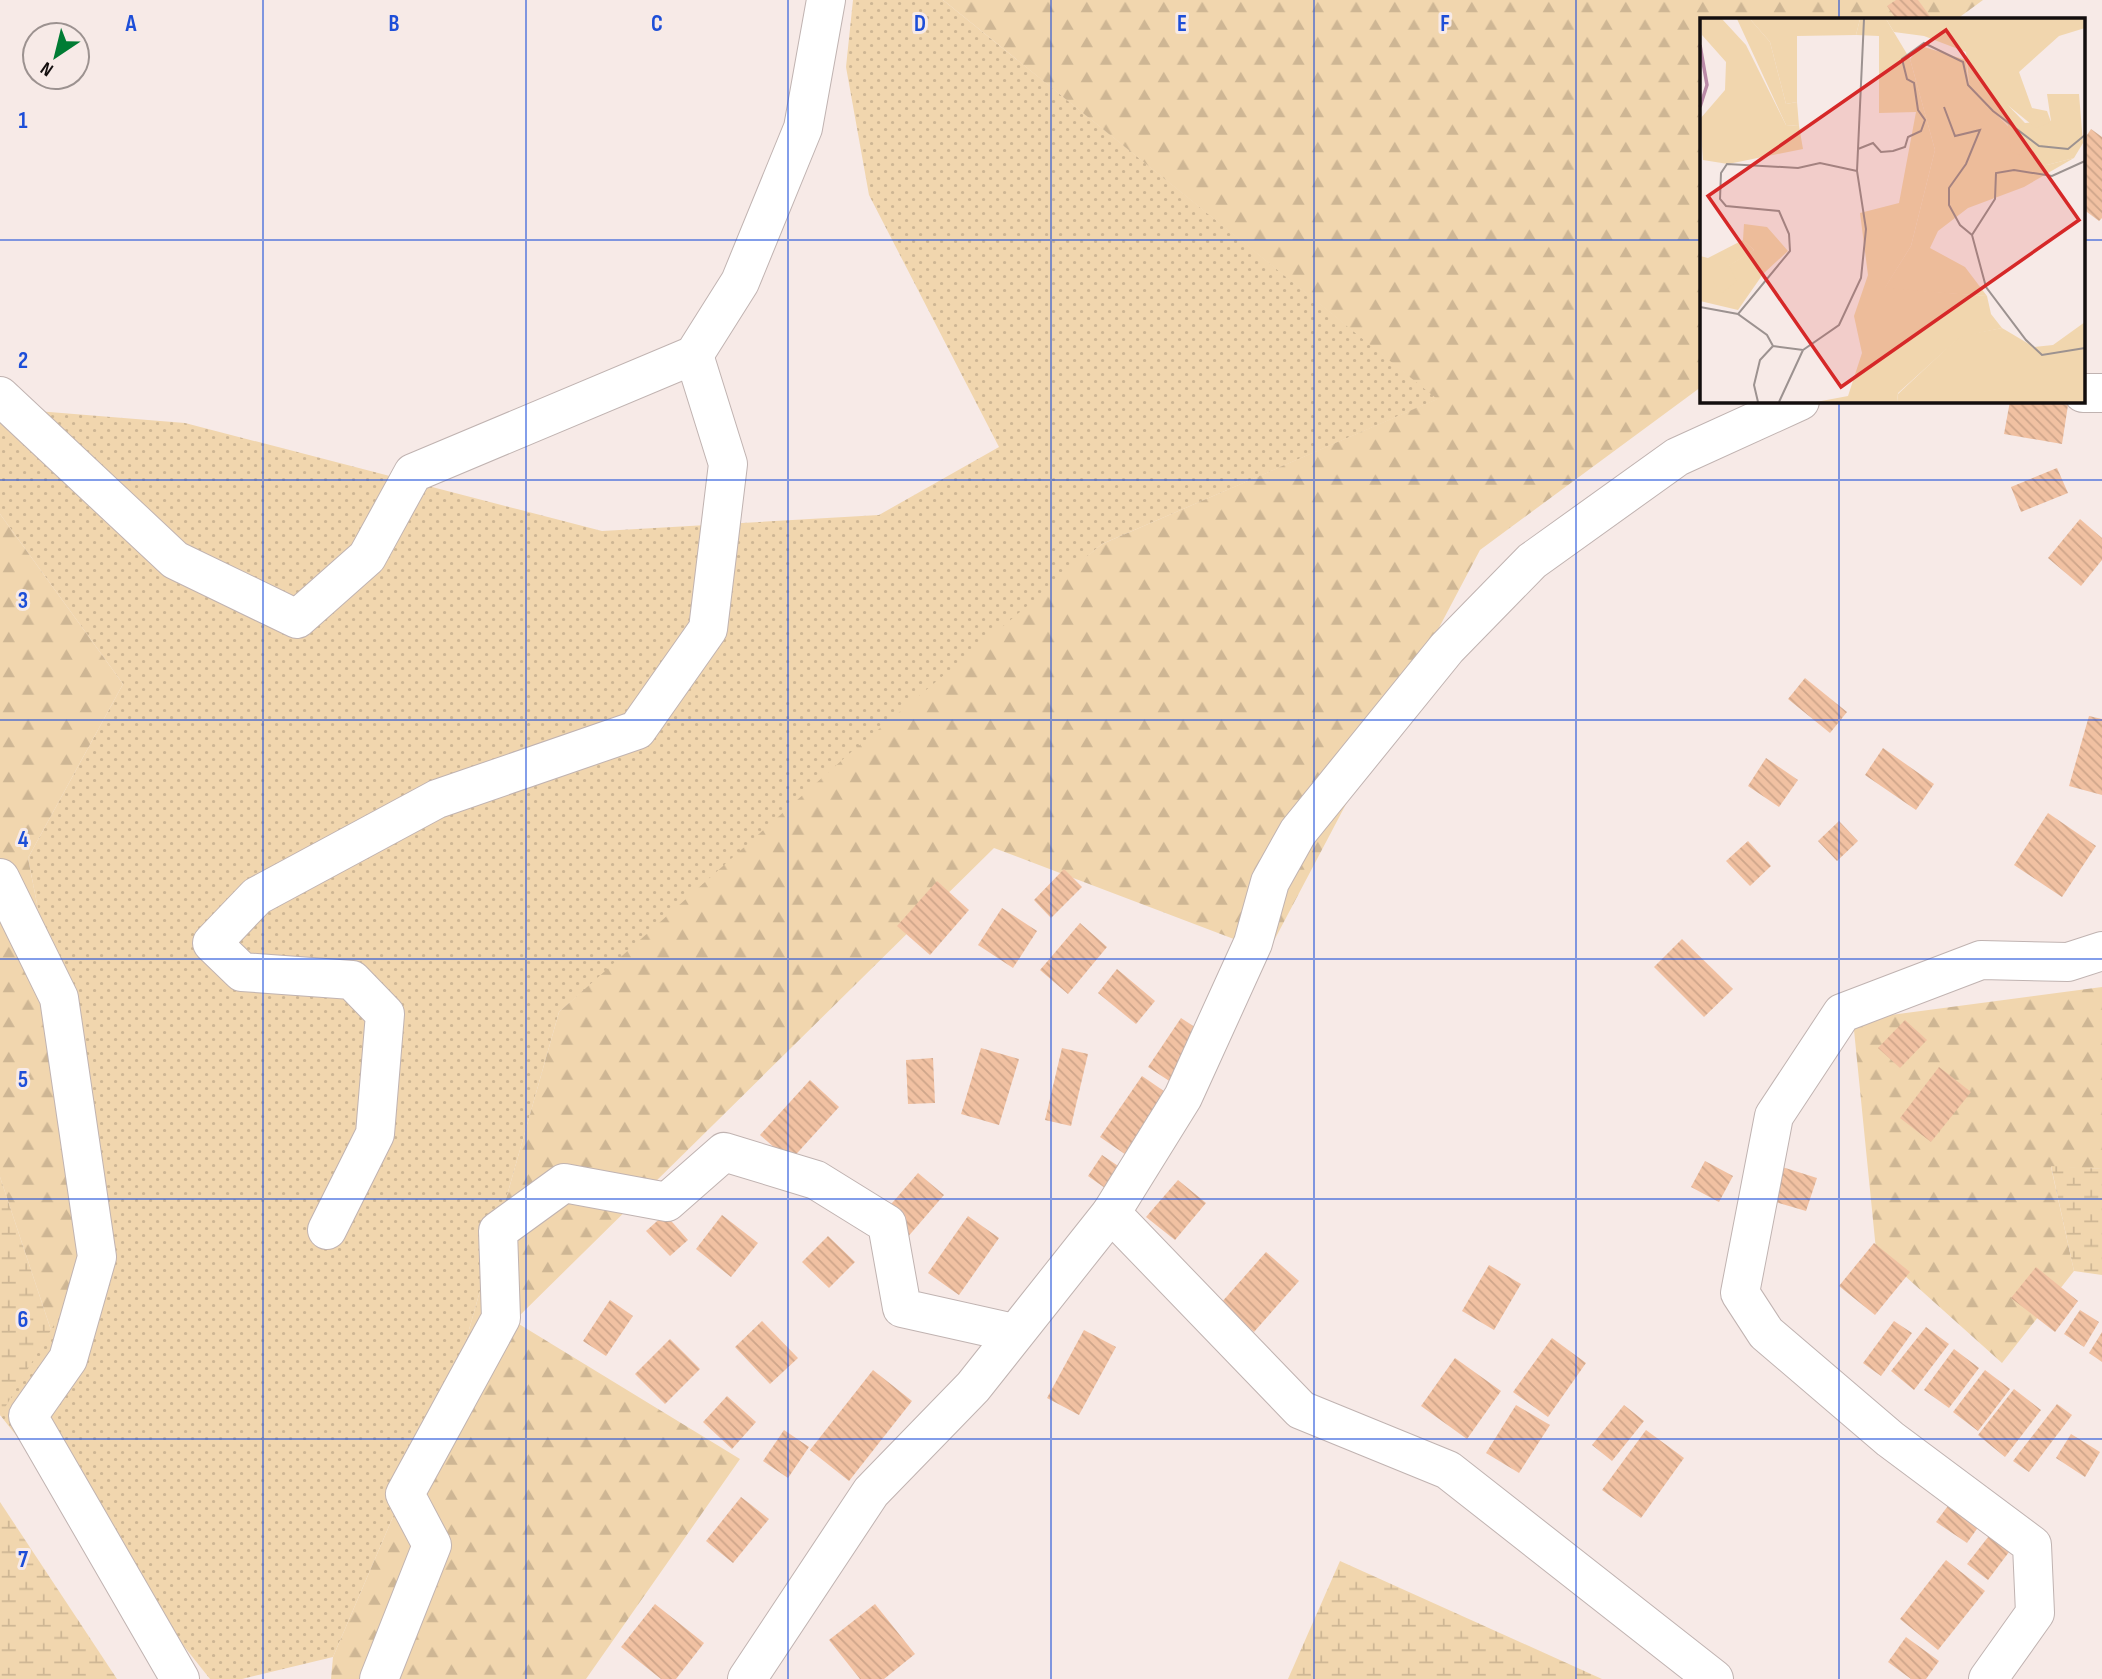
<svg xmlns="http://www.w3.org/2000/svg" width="2102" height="1679" viewBox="0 0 2102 1679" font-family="'Sofia Sans Condensed',sans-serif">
<defs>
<pattern id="grass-dots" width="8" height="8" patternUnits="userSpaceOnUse" patternTransform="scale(1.75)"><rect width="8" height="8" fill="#f1d6ae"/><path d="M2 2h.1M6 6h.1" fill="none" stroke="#ceb694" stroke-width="1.8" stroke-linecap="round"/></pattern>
<pattern id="forest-firs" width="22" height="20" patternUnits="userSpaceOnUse" patternTransform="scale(1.75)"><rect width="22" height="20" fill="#f1d6ae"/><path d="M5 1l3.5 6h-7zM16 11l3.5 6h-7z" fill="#ceb694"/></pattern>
<pattern id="wetland-marsh" width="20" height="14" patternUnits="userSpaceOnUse" patternTransform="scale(1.75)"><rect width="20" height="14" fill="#f1d6ae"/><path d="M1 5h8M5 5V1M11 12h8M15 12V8" fill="none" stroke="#ceb694"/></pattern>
<pattern id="building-back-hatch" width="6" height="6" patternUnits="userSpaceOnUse" patternTransform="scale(1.75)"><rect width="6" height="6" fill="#f1c1a2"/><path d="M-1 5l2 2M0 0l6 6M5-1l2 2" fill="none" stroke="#cea58a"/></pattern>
</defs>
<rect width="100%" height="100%" fill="#f7eae7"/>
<path fill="url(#grass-dots)" d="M 853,0 L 943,0 L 1438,399 L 1102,544 L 559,1012 L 461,1358 L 333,1657 L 242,1679 L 210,1679 L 0,1415 L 103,1241 L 28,858 L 123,684 L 0,514 L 0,408 L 185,423 L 602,531 L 879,515 L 999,447 L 869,195 L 846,67 Z"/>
<g fill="url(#forest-firs)">
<path d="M 943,0 L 1983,0 L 1957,19 L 1701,19 L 1701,387 L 1480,550 L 1268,952 L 994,848 L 514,1321 L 740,1459 L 586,1679 L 331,1679 L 333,1657 L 461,1358 L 559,1012 L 850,753 L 1102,544 L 1437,399 Z"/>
<path d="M 0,514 L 123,684 L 28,858 L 103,1241 L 51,1330 L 0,1177 Z"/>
<path d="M 2102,987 L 2102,1169 L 2051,1167 L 2074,1271 L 2002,1363 L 1876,1250 L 1853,1020 Z"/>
</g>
<g fill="url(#wetland-marsh)">
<path d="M 2051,1166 L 2102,1169 L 2102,1275 L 2074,1271 Z"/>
<path d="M 0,1177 L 51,1330 L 0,1416 Z"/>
<path d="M 0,1502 L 117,1679 L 0,1679 Z"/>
<path d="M 1340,1561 L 1602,1679 L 1288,1679 Z"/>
</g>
<g fill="url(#building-back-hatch)">
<path d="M 1896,0 L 1918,0 L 1932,19 L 1896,19 L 1887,6 Z"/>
<path d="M 2091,129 L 2102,137 L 2102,218 L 2099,221 L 2083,209 L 2083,141 Z"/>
<path d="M 2010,401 L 2045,401 L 2068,405 L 2062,444 L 2004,434 Z"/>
<path d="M 2057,468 L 2068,493 L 2021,512 L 2011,487 Z"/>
<path d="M 2080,519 L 2102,538 L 2102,560 L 2081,586 L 2048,558 Z"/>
<path d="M 1805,678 L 1847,712 L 1830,733 L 1788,699 Z"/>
<path d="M 2089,716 L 2102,719 L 2102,795 L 2069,786 Z"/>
<path d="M 1883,748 L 1934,784 L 1916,810 L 1865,775 Z"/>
<path d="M 1766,758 L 1798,780 L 1779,807 L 1748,786 Z"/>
<path d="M 2048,813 L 2096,846 L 2062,897 L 2014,865 Z"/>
<path d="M 1839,821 L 1858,841 L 1837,861 L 1818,841 Z"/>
<path d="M 1748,841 L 1771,866 L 1750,886 L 1726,861 Z"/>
<path d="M 1064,869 L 1082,887 L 1051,918 L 1034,900 Z"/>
<path d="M 937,881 L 969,910 L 930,955 L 897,926 Z"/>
<path d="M 1002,908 L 1037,931 L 1013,968 L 978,945 Z"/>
<path d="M 1080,923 L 1107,947 L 1068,994 L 1040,970 Z"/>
<path d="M 1682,939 L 1733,989 L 1704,1017 L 1654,967 Z"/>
<path d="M 1117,969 L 1155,1001 L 1136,1024 L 1098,993 Z"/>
<path d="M 1181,1018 L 1210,1037 L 1177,1086 L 1148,1067 Z"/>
<path d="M 1905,1020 L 1927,1040 L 1900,1068 L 1878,1048 Z"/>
<path d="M 981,1048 L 1019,1059 L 999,1125 L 961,1114 Z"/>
<path d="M 1062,1048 L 1088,1054 L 1071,1126 L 1045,1120 Z"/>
<path d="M 933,1058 L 935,1103 L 908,1104 L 906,1060 Z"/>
<path d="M 1939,1067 L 1971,1092 L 1931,1142 L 1900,1118 Z"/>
<path d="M 1142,1076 L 1174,1098 L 1132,1159 L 1100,1137 Z"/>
<path d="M 810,1080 L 839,1107 L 790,1161 L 760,1135 Z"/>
<path d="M 1102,1155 L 1127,1172 L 1112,1193 L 1088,1176 Z"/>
<path d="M 1705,1161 L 1733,1176 L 1719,1202 L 1691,1187 Z"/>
<path d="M 1779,1166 L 1817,1178 L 1806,1211 L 1769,1200 Z"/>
<path d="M 918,1173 L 944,1195 L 906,1239 L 880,1217 Z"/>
<path d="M 1178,1180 L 1206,1203 L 1175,1240 L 1146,1217 Z"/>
<path d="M 665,1214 L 688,1240 L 670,1256 L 646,1231 Z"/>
<path d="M 722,1215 L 758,1243 L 731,1277 L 696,1249 Z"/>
<path d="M 968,1216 L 999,1238 L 959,1295 L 928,1273 Z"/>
<path d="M 828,1236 L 855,1262 L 829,1288 L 802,1262 Z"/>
<path d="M 1874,1243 L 1910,1272 L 1875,1315 L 1839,1286 Z"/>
<path d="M 1266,1252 L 1299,1281 L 1254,1332 L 1221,1303 Z"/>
<path d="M 1489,1265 L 1521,1284 L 1494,1330 L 1462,1311 Z"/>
<path d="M 2036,1267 L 2078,1301 L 2055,1332 L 2011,1298 Z"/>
<path d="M 610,1300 L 633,1316 L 606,1356 L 583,1341 Z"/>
<path d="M 2080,1310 L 2099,1322 L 2084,1347 L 2064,1334 Z"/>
<path d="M 762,1321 L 798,1358 L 770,1384 L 735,1347 Z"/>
<path d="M 1894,1321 L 1912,1333 L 1881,1376 L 1863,1363 Z"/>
<path d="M 1926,1327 L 1949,1344 L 1914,1390 L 1891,1371 Z"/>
<path d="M 1084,1330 L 1116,1347 L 1079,1415 L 1047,1398 Z"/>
<path d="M 2102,1332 L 2102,1362 L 2089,1353 Z"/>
<path d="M 1552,1338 L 1586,1363 L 1548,1417 L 1513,1392 Z"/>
<path d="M 670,1339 L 700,1369 L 665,1404 L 635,1374 Z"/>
<path d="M 1954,1349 L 1979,1368 L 1949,1408 L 1924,1390 Z"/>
<path d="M 1455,1358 L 1501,1391 L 1467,1439 L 1421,1406 Z"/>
<path d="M 873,1370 L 912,1401 L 849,1481 L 810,1450 Z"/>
<path d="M 1985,1370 L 2010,1389 L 1978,1431 L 1953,1412 Z"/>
<path d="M 2014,1389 L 2041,1410 L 2005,1457 L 1978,1435 Z"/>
<path d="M 727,1396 L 756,1422 L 732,1449 L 703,1422 Z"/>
<path d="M 2057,1404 L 2072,1415 L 2029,1472 L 2013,1461 Z"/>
<path d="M 1516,1405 L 1550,1425 L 1519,1473 L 1486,1453 Z"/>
<path d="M 1624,1405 L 1644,1421 L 1612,1461 L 1592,1445 Z"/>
<path d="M 784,1430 L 809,1447 L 788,1478 L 763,1461 Z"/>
<path d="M 1646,1430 L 1684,1458 L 1641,1518 L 1602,1490 Z"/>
<path d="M 2071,1434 L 2100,1452 L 2085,1477 L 2056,1458 Z"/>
<path d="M 1956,1495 L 1986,1516 L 1967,1543 L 1936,1522 Z"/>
<path d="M 741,1497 L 769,1519 L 733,1563 L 706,1541 Z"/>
<path d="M 1992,1532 L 2012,1548 L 1988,1580 L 1967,1564 Z"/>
<path d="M 1946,1560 L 1985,1591 L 1938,1650 L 1900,1619 Z"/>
<path d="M 655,1604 L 704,1643 L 676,1679 L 661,1679 L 621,1647 Z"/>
<path d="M 875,1604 L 915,1654 L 884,1679 L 860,1679 L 829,1640 Z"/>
<path d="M 1906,1637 L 1939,1661 L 1926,1679 L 1911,1679 L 1888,1662 Z"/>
</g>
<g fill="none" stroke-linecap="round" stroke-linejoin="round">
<g stroke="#c0b3b1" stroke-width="40">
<g id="minor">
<path d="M 2083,393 L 2102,393"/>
<path d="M 0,396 L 175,560 L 297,619 L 367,557 L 413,473 L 694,355 L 740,282 L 803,128 L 826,0"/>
<path d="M 0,878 L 59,998 L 97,1257 L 68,1359 L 28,1416 L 180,1679"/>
<path d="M 1111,1213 L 1301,1410 L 1448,1470 L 1714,1679"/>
<path d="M 327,1230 L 375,1134 L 385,1014 L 352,980 L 242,972 L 212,943 L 257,896 L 437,799 L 637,730 L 708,629 L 728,464 L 694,355"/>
<path d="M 379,1679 L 432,1545 L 405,1494 L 501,1318 L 498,1231 L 564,1183 L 667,1202 L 724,1152 L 816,1180 L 887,1224 L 902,1308 L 1014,1333"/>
<path d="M 747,1679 L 871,1492 L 973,1387 L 1111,1213 L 1183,1097 L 1253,943 L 1270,882 L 1298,832 L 1447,648 L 1532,561 L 1677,457 L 1800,401"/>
<path d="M 1988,1679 L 2035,1613 L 2032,1545 L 1890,1439 L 1766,1333 L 1740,1293 L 1774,1116 L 1842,1013 L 1981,960 L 2068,962 L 2102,951"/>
</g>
</g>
<use href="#minor" stroke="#fff" stroke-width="38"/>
</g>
<path fill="none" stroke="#1d4ed8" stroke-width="2" stroke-opacity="0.55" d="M 263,0 L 263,1679M 526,0 L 526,1679M 788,0 L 788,1679M 1051,0 L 1051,1679M 1314,0 L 1314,1679M 1576,0 L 1576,1679M 1839,0 L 1839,19M 0,240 L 1701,240M 2083,240 L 2102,240M 1839,401 L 1839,1679M 0,480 L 2102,480M 0,720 L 2102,720M 0,959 L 2102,959M 0,1199 L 2102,1199M 0,1439 L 2102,1439"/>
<g transform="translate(1700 18)">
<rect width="385" height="385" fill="#f7eae7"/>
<path d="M 221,28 L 266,42 L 269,69 L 347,147 L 374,140 L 324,169 L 268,190 L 238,213 L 230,230 L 265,249 L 287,278 L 184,271 L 211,228 L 235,132 L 210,41 ZM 385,304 L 385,384 L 197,384 L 198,376 L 260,318 L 302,310 L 334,329 L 353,327 Z" fill="#f1d6ae"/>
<path d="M 37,1 L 50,1 L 70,24 L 86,86 L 97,84 L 99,108 L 86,107 ZM 160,1 L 186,1 L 210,41 L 235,132 L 211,228 L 185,270 L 287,278 L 291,296 L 302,310 L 260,319 L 198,375 L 197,384 L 116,384 L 148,378 L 162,335 L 154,298 L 168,257 L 160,195 L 199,185 L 216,94 L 179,95 L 179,18 L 156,17 ZM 268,55 L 304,83 L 325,105 L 351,103 L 347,76 L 379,76 L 383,125 L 374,140 L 347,147 L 311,134 L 308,107 L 269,69 ZM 44,206 L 67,209 L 88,233 L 63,256 L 38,292 L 0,283 L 0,256 L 28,248 L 54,232 L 43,222 Z" fill="#f1d6ae"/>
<path d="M 1,1 L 22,1 L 46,27 L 86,107 L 99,108 L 103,131 L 28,146 L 3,142 L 0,101 L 25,72 L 26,44 L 2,17 ZM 50,1 L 160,1 L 156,17 L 97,18 L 97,84 L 86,86 L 70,24 ZM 186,1 L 385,1 L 385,10 L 359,18 L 319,54 L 332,90 L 347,93 L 351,104 L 336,110 L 268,55 L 266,34 L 224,18 L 194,14 ZM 43,222 L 54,232 L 29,248 L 37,263 L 22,275 L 8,257 L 0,256 L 0,238 L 8,240 Z" fill="#f1d6ae"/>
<path fill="none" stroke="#ba8aa7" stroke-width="3.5" d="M 0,27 L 7,67 L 0,89"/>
<path fill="none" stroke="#9c9290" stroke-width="2" d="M 244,89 L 255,118 L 280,112 L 266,146 L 249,170 L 249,187 L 260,207 L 272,217M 158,131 L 173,125 L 181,134 L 193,133 L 205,129 L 208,119 L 221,113 L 225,102 L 218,92 L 214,65 L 207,61 L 202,41 L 224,25 L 263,44 L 268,67 L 293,93 L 339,128 L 368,131 L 385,117M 385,143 L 352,158 L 314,152 L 296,155 L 295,181 L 272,217 L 286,269 L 326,322 L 342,337 L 385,330M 0,289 L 38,296M 73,328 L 67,317 L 38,296 L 90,233 L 89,216 L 79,193 L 26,188 L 20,181 L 21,155 L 27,146 L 98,150 L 120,145 L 157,153M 73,328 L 103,332 L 139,307 L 161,260 L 166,211 L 157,153 L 164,1M 58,384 L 54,367 L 60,342 L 73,328M 79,384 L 103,332"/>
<path fill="#d62828" fill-opacity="0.15" stroke="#d62828" stroke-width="3.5" d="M 246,12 L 379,202 L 141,369 L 8,178 Z"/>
<rect width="385" height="385" fill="none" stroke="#130e0e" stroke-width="3.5"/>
</g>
<g font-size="23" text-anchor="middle" font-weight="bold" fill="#1d4ed8" stroke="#f7eae7" stroke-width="6" stroke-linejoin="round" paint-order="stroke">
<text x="131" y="31">A</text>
<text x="394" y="31">B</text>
<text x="657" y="31">C</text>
<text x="920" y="31">D</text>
<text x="1182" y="31">E</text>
<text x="1445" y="31">F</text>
<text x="23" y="128">1</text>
<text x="23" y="368">2</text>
<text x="23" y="608">3</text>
<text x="23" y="847">4</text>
<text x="23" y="1087">5</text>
<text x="23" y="1327">6</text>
<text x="23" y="1567">7</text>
</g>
<g transform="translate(56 56) rotate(215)"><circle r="33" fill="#f7eae7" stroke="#9c9290" stroke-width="2"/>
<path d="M0-5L12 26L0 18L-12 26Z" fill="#007c34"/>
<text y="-10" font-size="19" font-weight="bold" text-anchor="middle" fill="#130e0e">N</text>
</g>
</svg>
